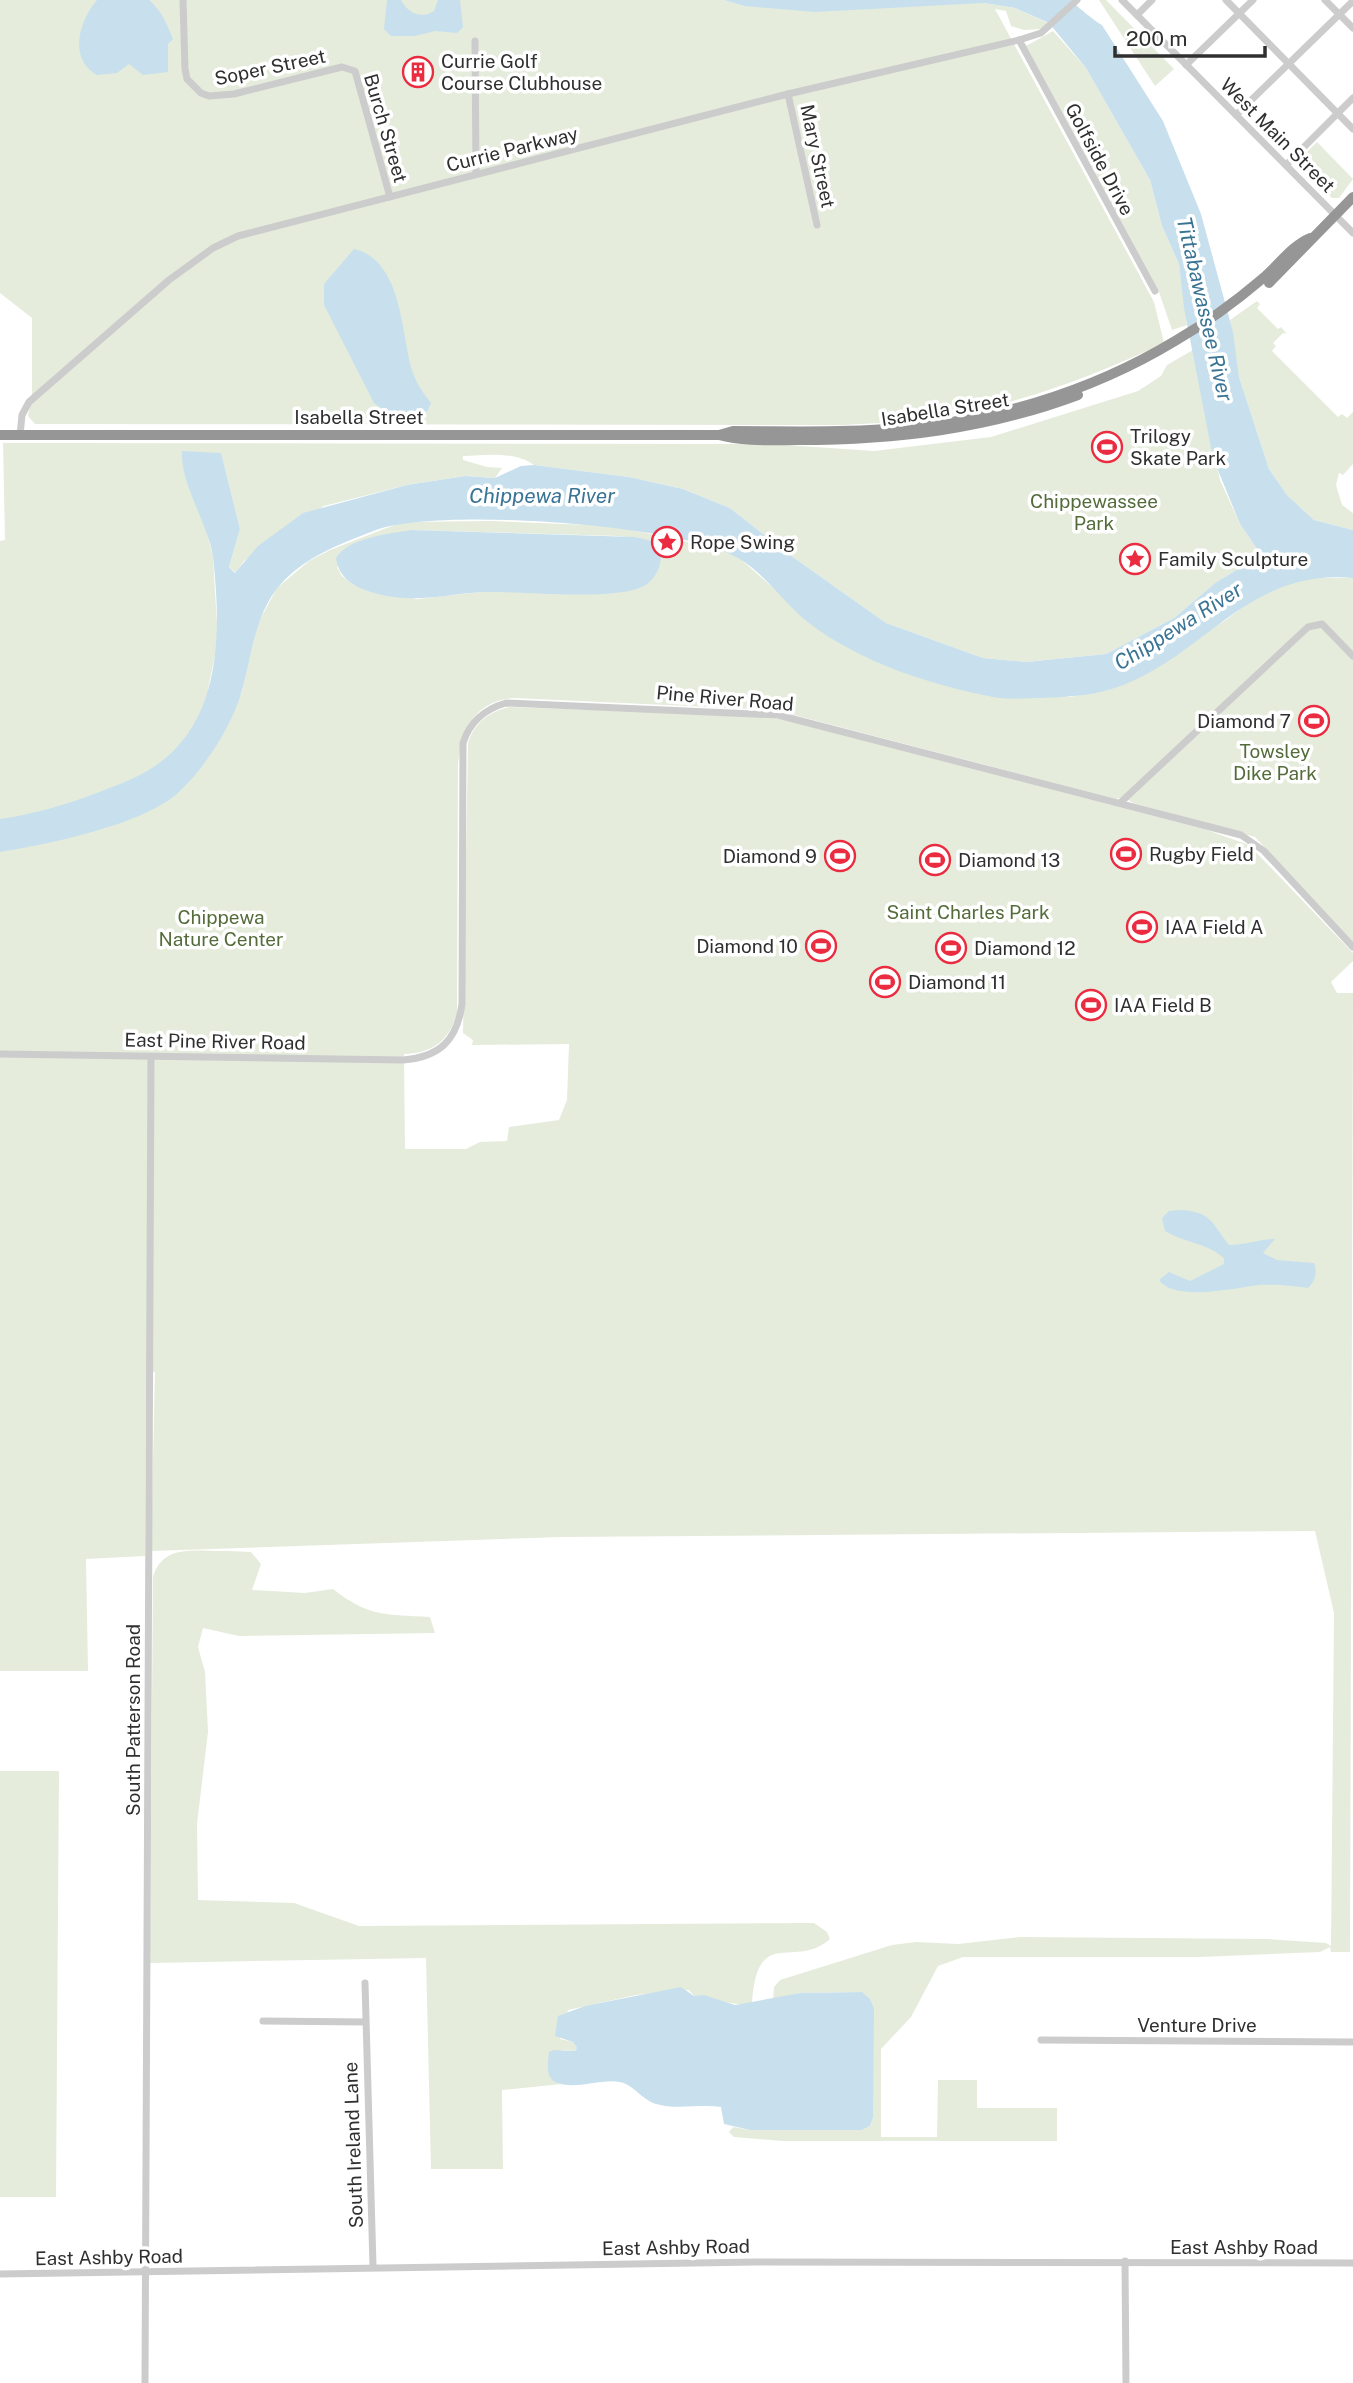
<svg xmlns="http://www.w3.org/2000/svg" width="1353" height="2383" viewBox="0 0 1353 2383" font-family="'Public Sans',sans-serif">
<rect width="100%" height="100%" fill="#fff"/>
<g fill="#e5ecdc" fill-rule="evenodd">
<path d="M 0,0 L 724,0 L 744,6 L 984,3 L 1015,8 L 1048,23 L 1042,29 L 1024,30 L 1011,26 L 1006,11 L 995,9 L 1154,302 L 1164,343 C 1087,379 1010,408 925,419 C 899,423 872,423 845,425 L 35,424 L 28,416 L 32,396 L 32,318 L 0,293 Z"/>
<path d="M 1099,0 L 1106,0 L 1174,69 L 1155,86 Z"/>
<path d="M 1053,31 L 1086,68 L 1150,180 L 1162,226 L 1179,264 L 1187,325 L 1172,330 L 1158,289 L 1026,46 Z"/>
<path d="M 1317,142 L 1353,179 L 1339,198 L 1332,198 L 1297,162 Z"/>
<path d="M 1257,301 L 1260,304 L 1257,308 L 1278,329 L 1281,327 L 1287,334 L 1283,333 L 1273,343 L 1276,346 L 1272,351 L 1338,417 L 1342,414 L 1347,418 L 1353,412 L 1353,464 L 1343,475 L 1339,473 L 1336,485 L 1342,505 L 1353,513 L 1353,530 L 1314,520 L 1287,495 L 1269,469 L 1239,377 L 1230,320 Z"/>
<path d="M 1193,350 L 1220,480 L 1240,524 L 1261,555 L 1215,583 L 1174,618 L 1106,654 L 1026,662 L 983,658 L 886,623 L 790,555 L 730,508 L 683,489 L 629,477 L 534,465 C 514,451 486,455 463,456 L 463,460 L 487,467 L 502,468 L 495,478 L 465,476 L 407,485 L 324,506 L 244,561 L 236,573 L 229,567 L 240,529 L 221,454 L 206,529 L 213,557 L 218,641 L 208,689 L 241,695 L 258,623 L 277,588 L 309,561 L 330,550 L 402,522 L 491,521 L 613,526 L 716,548 L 738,557 L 826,634 L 871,658 L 1070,697 L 1112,689 L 1223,622 L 1257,597 L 1283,584 L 1302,578 L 1353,578 L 1353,944 L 1255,837 L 1133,803 L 1124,797 L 1116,799 L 775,710 L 514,698 C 474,701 462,729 458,764 L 457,1014 C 448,1042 432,1053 404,1054 L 405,1149 L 466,1149 L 480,1142 L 507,1141 L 509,1127 L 559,1120 L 567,1100 L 569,1044 L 472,1045 L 473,1040 L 463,1033 L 468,743 C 474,723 490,711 510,707 L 758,716 L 786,720 L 1207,830 L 1249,845 L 1353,953 L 1353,961 L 1331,982 L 1337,993 L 1353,993 L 1350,1952 L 1331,1952 L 1330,1947 L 1320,1952 L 1200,1957 L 963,1957 L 938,1966 L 911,2017 L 881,2049 L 881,2137 L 937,2137 L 938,2080 L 977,2080 L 977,2108 L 1057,2108 L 1057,2141 L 782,2141 L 734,2137 L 729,2132 L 733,2127 L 750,2130 L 862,2130 L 870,2126 L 873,2118 L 873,2040 L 870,1999 L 861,1992 L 800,1993 L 773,1999 L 774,1987 L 780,1980 L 892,1945 L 916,1942 L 958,1944 L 1020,1937 L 1267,1939 L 1326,1943 L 1331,1946 L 1334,1613 L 1315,1531 L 561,1537 L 151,1551 L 155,1372 L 146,1370 L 145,1556 L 86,1559 L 88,1671 L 0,1671 L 0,541 L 5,540 L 3,443 L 771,444 L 874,451 L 991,437 L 1138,391 L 1161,376 L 1167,365 ZM 412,530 L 618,536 L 653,541 L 530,592 L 481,592 L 417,599 L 354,585 L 342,576 L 337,567 Z"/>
<path d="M 229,1551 L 251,1552 L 261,1564 L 252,1590 L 305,1593 L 333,1589 C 370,1618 386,1614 430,1617 L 435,1633 L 239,1636 L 203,1628 L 198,1647 L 205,1672 L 208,1732 L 197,1824 L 198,1900 L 294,1903 L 359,1926 L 814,1923 L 827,1932 L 830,1939 C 794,1971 757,1923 752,2004 C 732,2006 714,1998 694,1996 L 689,1990 L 636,1995 L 568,2010 L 560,2039 L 573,2042 L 577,2048 L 575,2051 L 561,2050 L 553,2081 L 562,2084 L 502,2090 L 503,2169 L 431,2169 L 426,1958 L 150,1963 L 153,1577 C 163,1542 198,1552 229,1551 Z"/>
<path d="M 0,1771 L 59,1771 L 56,2197 L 0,2197 Z"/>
</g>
<g fill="#c8e0ed">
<path d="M 97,0 L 149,0 C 162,11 167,24 173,39 L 168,44 L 168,72 L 143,75 L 129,64 L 117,73 L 97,75 C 68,59 79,21 97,0 Z"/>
<path d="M 387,0 L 401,0 C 407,12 421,20 434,11 L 438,0 L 460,0 L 463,27 L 457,33 L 435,31 L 415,36 L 391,36 L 384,29 Z"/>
<path d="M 724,0 L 1071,0 C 1074,4 1096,22 1102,25 L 1163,121 L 1201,214 L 1233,332 L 1239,377 L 1269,469 L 1287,495 L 1314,520 L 1353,530 L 1353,578 C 1243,569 1205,659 1112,689 C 1090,696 1064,697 1041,698 C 1025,698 1008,700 993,697 C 930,685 860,662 809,623 C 783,603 766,574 738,558 C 682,524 437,507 376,530 C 342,543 304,557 280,585 C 253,616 252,660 240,697 C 229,730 205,767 180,791 C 145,825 48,844 0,852 L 0,819 C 36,814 68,804 102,791 C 120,784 139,777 155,766 C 223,720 221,629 213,557 C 208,523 180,484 182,451 L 221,453 L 240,529 L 229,567 L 235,573 L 258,546 L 303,513 L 407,485 L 465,476 L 495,478 L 521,466 L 534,465 L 629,477 L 683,489 L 730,508 L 790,555 L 886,623 L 983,658 L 1026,662 L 1106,654 L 1174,618 L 1215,583 L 1261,555 L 1240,524 L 1213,458 L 1184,308 L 1179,264 L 1162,226 L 1150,180 L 1086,68 L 1049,23 L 1015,8 L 984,3 L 815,12 L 744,6 Z"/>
<path d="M 354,249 C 402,260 401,332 412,370 C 416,383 423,393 431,403 L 425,416 C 405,417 390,416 374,403 L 324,305 L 324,284 Z"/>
<path d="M 412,530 L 635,537 C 642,539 650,539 655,544 C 668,555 657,581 642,587 C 610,601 522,591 483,592 C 449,594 416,603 382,595 C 361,590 339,582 336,558 C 349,537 389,534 412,530 Z"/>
<path d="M 1179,1210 C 1211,1211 1211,1222 1229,1245 C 1247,1245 1260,1239 1275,1239 L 1263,1253 L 1277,1260 L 1314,1263 C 1318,1272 1315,1281 1308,1288 C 1292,1286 1275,1284 1259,1285 C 1235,1288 1174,1302 1159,1280 L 1169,1272 L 1190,1281 L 1224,1264 L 1224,1258 C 1205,1242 1184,1243 1165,1231 L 1162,1218 L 1169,1211 Z"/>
<path d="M 681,1987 L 694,1996 L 704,1995 L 735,2005 L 800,1993 L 862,1992 L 870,1999 L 874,2009 L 873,2118 L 870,2126 L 862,2130 L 750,2130 L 724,2124 L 721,2107 C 700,2104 675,2110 656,2104 C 641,2099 634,2085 620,2082 C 600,2078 574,2091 555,2082 C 545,2076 548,2062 549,2052 L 553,2050 L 575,2051 L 577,2048 L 573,2042 L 555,2036 L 558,2016 L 585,2006 Z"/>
</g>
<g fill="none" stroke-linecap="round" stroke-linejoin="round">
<g stroke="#ccc" stroke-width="7">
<path d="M 183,0 L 185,69 L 187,79 L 201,93 L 209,96 L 234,94 L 342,67 L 355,71 L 390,197"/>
<path d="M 1122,0 L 1353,233"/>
<path d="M 1226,0 L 1353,129"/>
<path d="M 1325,0 L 1353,28"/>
<path d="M 1137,15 L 1152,0"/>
<path d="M 1019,40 L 1155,291"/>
<path d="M 475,41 L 476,174"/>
<path d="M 1186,65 L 1253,0"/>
<path d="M 788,94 L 817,225"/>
<path d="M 1236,115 L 1353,1"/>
<path d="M 1286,165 L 1353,98"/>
<path d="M 20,435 L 22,415 L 29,402 L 169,280 L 213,248 L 238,236 L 788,94 L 1019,40 L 1041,33 L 1077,0"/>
<path d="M 1120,803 L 1308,627 L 1322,624 L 1353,656"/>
<path d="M 0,1054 L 403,1060 C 440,1057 457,1040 462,1004 L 463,743 C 470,721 485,709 506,703 L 778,715 L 1241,835 L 1264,851 L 1353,947"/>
<path d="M 365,1983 L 373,2266"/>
<path d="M 263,2021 L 365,2022"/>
<path d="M 1041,2040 L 1353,2042"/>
<path d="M 1125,2261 L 1126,2383"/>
<path d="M 0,2274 L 756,2262 L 1353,2263"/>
<path d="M 145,2383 L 151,1057"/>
</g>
<g stroke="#969696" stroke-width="10">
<path d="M 1269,283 L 1353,197"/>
<path d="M 0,435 L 719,435 L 733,431 C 784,431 836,433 887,429 C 988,423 1089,393 1175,341 C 1206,323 1235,302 1262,279 C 1278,266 1291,246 1310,238"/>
<path d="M 719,435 C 744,442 773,440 799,440 C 895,440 987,429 1078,395"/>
</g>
</g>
<defs>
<g id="building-ring" transform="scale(1.575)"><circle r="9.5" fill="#fff" stroke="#eb2c40" stroke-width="1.5"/><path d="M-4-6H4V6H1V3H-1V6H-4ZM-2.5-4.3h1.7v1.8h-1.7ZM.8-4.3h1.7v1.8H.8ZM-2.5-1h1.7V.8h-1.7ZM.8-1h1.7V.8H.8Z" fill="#eb2c40"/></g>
<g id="stadium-ring" transform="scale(1.575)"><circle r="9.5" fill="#fff" stroke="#eb2c40" stroke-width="1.5"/><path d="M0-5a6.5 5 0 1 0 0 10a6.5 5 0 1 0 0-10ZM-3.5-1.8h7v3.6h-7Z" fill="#eb2c40"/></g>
<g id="sight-ring" transform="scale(1.575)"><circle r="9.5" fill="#fff" stroke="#eb2c40" stroke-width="1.5"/><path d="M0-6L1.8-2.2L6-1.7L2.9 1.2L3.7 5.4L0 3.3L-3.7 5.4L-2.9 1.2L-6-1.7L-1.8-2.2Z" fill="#eb2c40"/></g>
</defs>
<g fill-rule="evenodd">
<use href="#building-ring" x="418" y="72"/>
<use href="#stadium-ring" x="1107" y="447"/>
<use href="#sight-ring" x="667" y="542"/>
<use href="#sight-ring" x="1135" y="559"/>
<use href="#stadium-ring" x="1314" y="721"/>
<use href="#stadium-ring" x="1126" y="854"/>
<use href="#stadium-ring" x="840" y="856"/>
<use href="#stadium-ring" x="935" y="860"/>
<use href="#stadium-ring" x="1142" y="927"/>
<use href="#stadium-ring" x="821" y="946"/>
<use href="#stadium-ring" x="951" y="948"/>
<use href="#stadium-ring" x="885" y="982"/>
<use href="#stadium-ring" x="1091" y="1005"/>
</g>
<g text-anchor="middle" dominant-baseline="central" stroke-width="7" stroke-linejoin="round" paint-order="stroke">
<g font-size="19" fill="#2f2f2f" stroke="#fff" text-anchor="start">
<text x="441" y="61">Currie Golf<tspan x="441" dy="22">Course Clubhouse</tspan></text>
<text x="1130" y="436">Trilogy<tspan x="1130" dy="22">Skate Park</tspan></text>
<text x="690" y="542">Rope Swing</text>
<text x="1158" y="559">Family Sculpture</text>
<text x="1291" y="721" text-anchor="end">Diamond 7</text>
<text x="1149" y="854">Rugby Field</text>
<text x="817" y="856" text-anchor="end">Diamond 9</text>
<text x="958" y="860">Diamond 13</text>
<text x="1165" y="927">IAA Field A</text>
<text x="798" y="946" text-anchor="end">Diamond 10</text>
<text x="974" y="948">Diamond 12</text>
<text x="908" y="982">Diamond 11</text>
<text x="1114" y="1005">IAA Field B</text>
</g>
<g font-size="19" fill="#2f2f2f" stroke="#fff">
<text transform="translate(270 67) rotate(-12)">Soper Street</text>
<text transform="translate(386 128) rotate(74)">Burch Street</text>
<text transform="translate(1278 135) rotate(45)">West Main Street</text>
<text transform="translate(512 149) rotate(-14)">Currie Parkway</text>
<text transform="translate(818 156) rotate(78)">Mary Street</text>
<text transform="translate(1100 159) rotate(62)">Golfside Drive</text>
<text transform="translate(945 409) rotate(-9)">Isabella Street</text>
<text x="359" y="417">Isabella Street</text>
<text transform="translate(725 698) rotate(5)">Pine River Road</text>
<text transform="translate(215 1041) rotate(1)">East Pine River Road</text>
<text transform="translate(133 1720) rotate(-90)">South Patterson Road</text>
<text x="1197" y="2025">Venture Drive</text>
<text transform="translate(353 2145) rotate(-92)">South Ireland Lane</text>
<text transform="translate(676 2247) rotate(-1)">East Ashby Road</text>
<text x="1244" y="2247">East Ashby Road</text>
<text transform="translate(109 2257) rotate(-1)">East Ashby Road</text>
</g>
<g font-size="19" fill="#536c3a" stroke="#fff">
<text x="1094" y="501">Chippewassee<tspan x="1094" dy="22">Park</tspan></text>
<text x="1275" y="751">Towsley<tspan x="1275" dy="22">Dike Park</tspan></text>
<text x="968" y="912">Saint Charles Park</text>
<text x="221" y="917">Chippewa<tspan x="221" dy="22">Nature Center</tspan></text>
</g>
<g font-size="21" font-style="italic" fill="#3a7494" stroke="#fff">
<text transform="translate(1205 309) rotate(77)">Tittabawassee River</text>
<text x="542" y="495">Chippewa River</text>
<text transform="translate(1178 626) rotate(-32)">Chippewa River</text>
</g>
</g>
<path d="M1115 46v10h150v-10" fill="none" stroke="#2f2f2f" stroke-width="3.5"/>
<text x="1126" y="46" font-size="21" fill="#2f2f2f" stroke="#ffffff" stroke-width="5" paint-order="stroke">200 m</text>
</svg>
